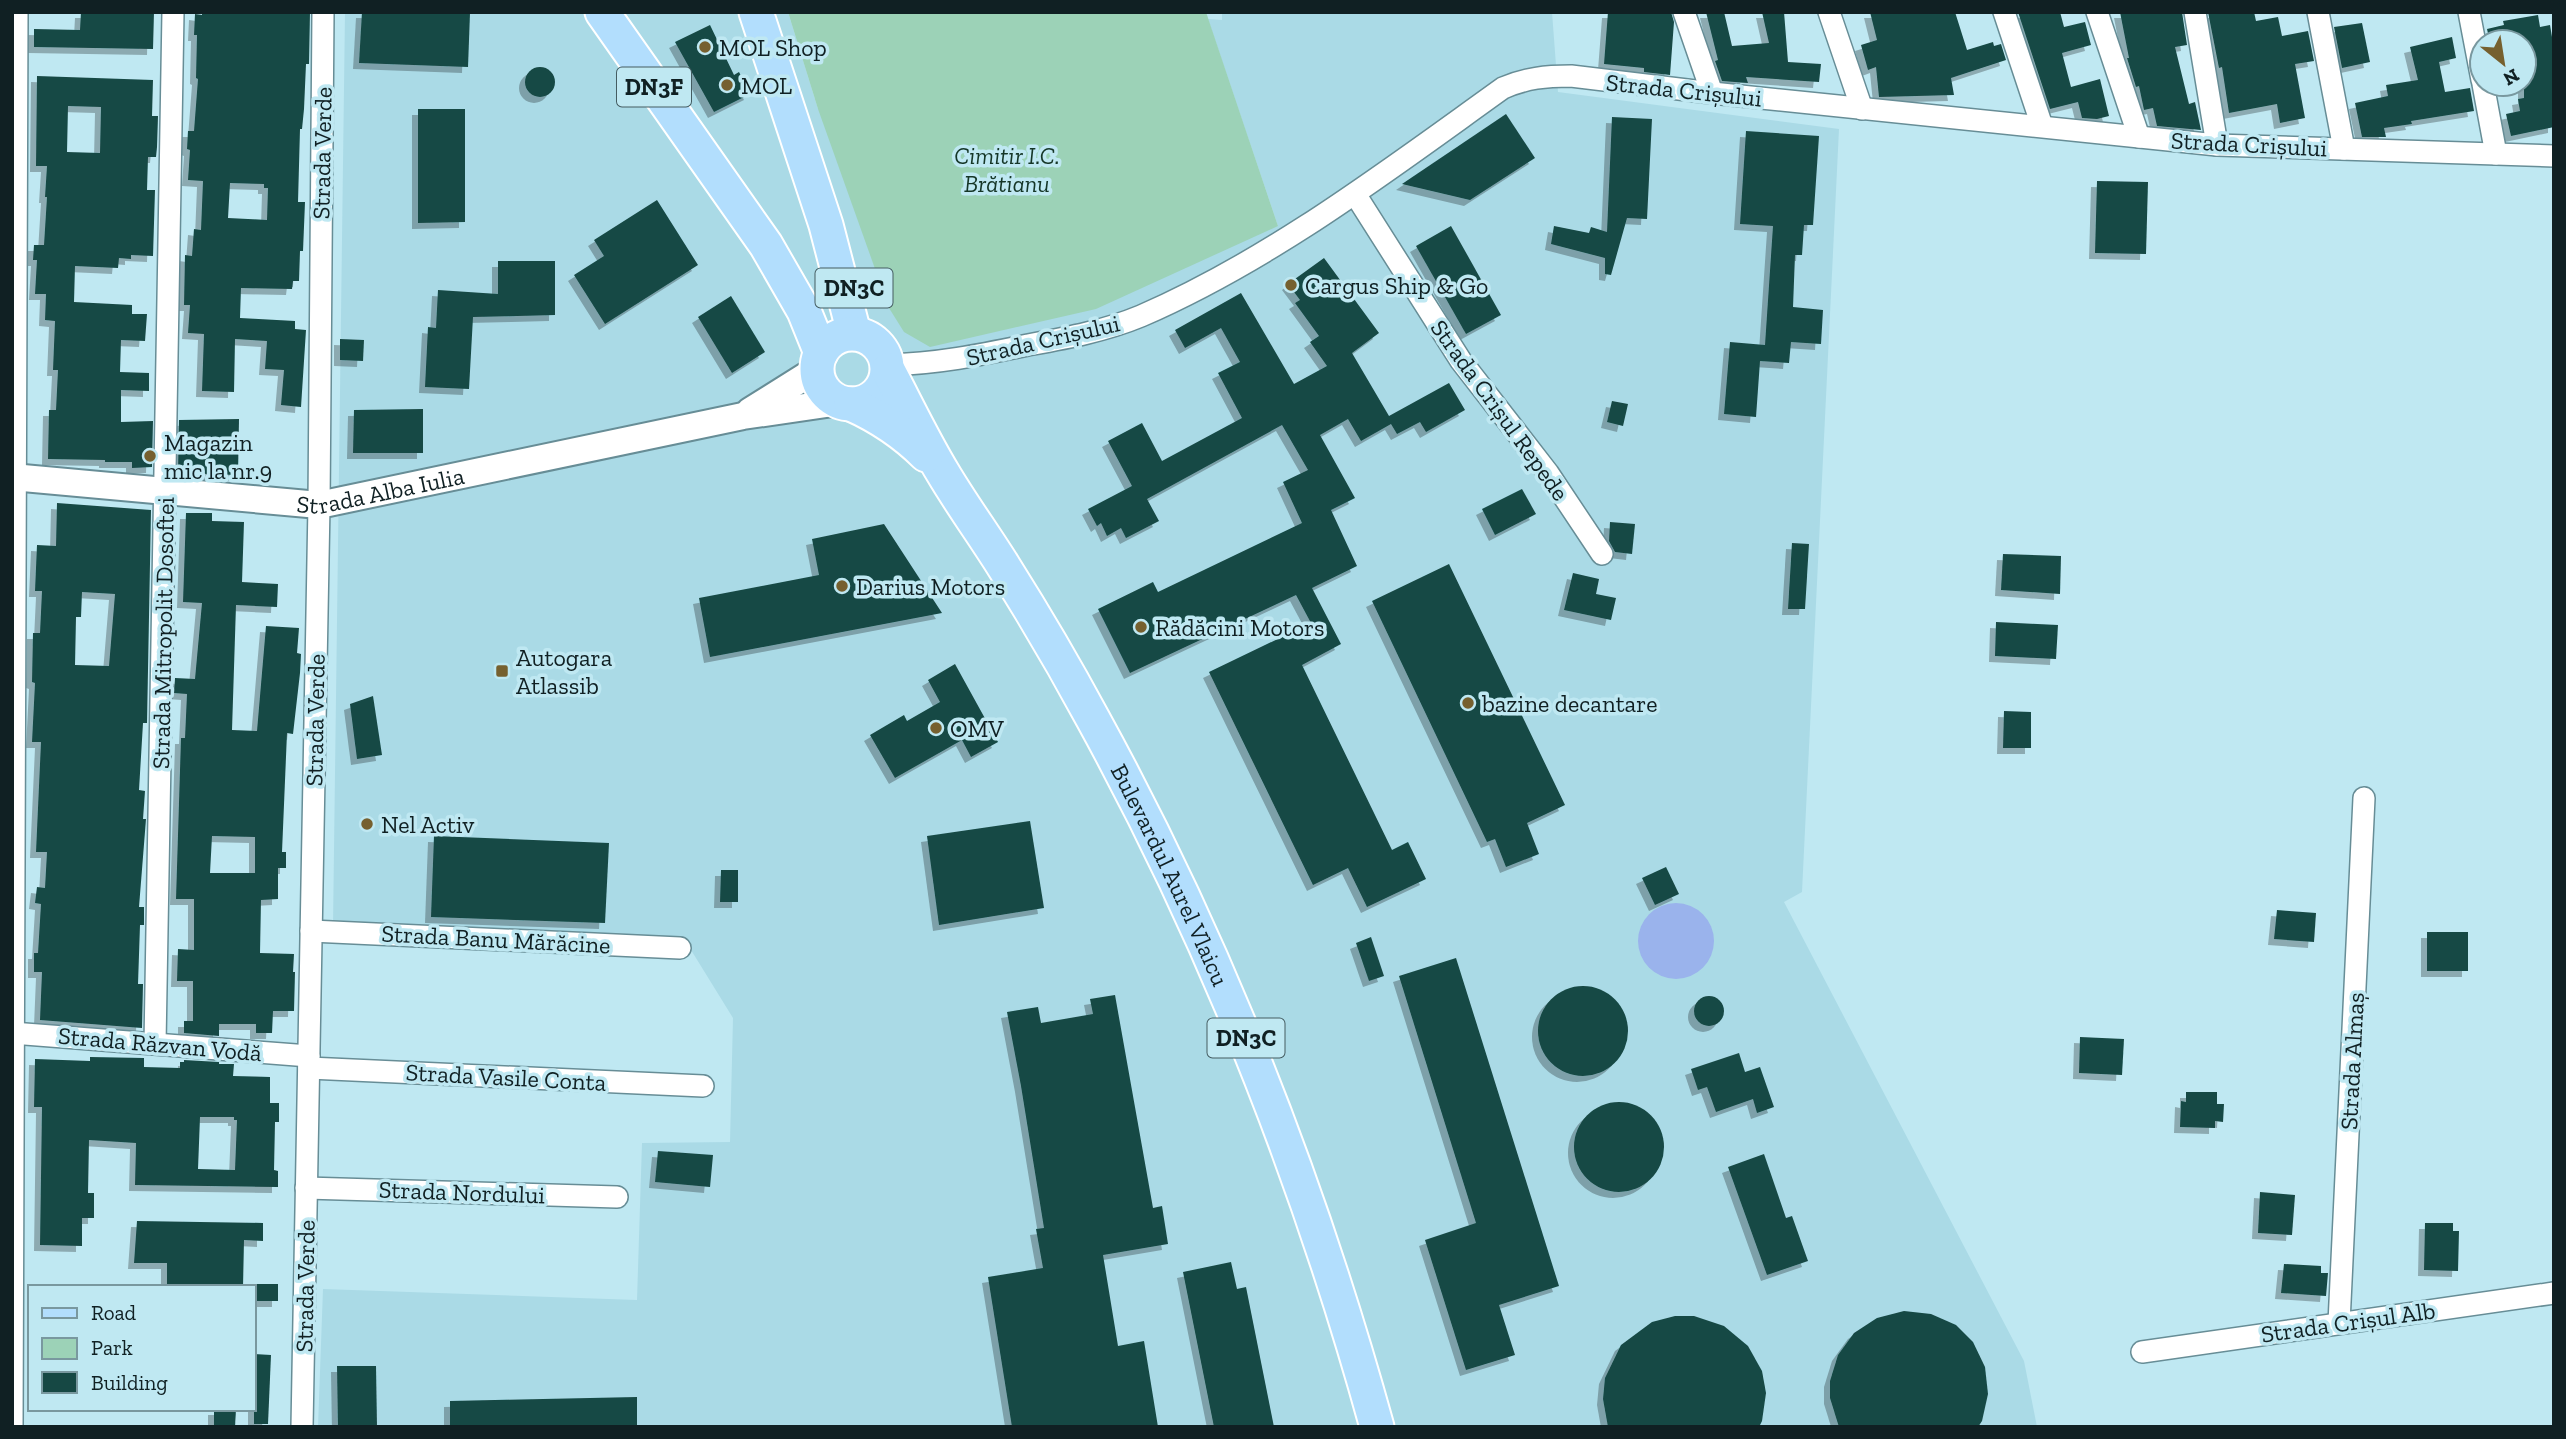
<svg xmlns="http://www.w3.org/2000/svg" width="2566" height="1439" viewBox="0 0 2566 1439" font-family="'Zilla Slab',serif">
<defs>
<filter id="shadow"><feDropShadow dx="-6" dy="6" stdDeviation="0" flood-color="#0004"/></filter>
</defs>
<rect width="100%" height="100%" fill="#bfe8f2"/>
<path fill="#aadae6" d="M 345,12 L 788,12 L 818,109 L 1278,226 L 1208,19 L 1222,20 L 1222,12 L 1552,12 L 1558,92 L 1839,129 L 1802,892 L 1784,902 L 2024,1361 L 2037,1427 L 318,1427 L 323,1289 L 637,1300 L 642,1143 L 730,1142 L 733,1018 L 683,937 L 333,926 Z"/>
<path fill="#9cd2b7" d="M 788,12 L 1206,12 L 1278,226 L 1096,309 L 930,347 L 904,332 L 889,308 L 818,109 Z"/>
<circle fill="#9ab3ec" cx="1676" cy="941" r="38"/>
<g fill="#164844" fill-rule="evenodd" filter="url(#shadow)">
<path d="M 81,12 L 154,12 L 153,49 L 34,47 L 34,29 L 80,30 Z"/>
<path d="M 202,12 L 310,12 L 309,64 L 306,64 L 304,109 L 302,129 L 300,129 L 298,202 L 305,202 L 303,251 L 300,251 L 299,281 L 293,281 L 292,289 L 241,288 L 240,318 L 295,321 L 295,329 L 306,330 L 301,407 L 281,405 L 284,370 L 265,369 L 267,341 L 235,339 L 234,392 L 202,391 L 204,334 L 188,333 L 190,305 L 184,305 L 185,255 L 192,256 L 194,229 L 201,230 L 203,181 L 188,180 L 190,150 L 187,149 L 188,131 L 194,131 L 198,79 L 196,78 L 197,35 L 194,35 L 195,14 L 202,15 ZM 230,183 L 264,184 L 264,188 L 268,188 L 267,220 L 228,218 Z"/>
<path d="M 362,12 L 470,13 L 468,67 L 359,63 Z"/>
<path d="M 1608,12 L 1671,12 L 1674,22 L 1670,75 L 1644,72 L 1644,68 L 1604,64 Z"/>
<path d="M 1706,12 L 1724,12 L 1732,46 L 1769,43 L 1762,12 L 1784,12 L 1788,62 L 1821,64 L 1819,82 L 1746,77 L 1748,83 L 1722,81 L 1715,61 L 1718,60 Z"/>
<path d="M 1870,12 L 1955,12 L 1967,50 L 1993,42 L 1994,46 L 2001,44 L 2006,60 L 1951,78 L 1954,95 L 1879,97 L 1876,67 L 1868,70 L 1861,45 L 1877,40 Z"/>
<path d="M 2018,12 L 2060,12 L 2064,27 L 2085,22 L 2091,45 L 2062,53 L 2071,87 L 2100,79 L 2109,116 L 2097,119 L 2082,118 L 2078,102 L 2050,109 Z"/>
<path d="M 2120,12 L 2182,12 L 2187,45 L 2175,47 L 2189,104 L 2195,102 L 2201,130 L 2157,126 L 2153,108 L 2144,110 L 2139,86 L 2136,87 L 2127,58 L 2129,58 Z"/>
<path d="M 2208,12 L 2254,12 L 2256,21 L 2278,17 L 2282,36 L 2308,31 L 2314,61 L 2295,64 L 2305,118 L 2280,123 L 2277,104 L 2229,113 L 2222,67 L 2219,68 Z"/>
<path d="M 2538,15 L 2540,27 L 2550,25 L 2554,49 L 2554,127 L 2511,136 L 2506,114 L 2520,111 L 2518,99 L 2524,98 L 2524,42 L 2490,42 L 2487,29 L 2504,25 L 2503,21 Z"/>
<path d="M 2362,23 L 2370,62 L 2342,68 L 2334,27 Z"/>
<path d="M 710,25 L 734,75 L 739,72 L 750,94 L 714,112 L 675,42 Z"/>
<path d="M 2452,37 L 2456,58 L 2439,62 L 2445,92 L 2470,88 L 2474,111 L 2411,121 L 2412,124 L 2384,128 L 2386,137 L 2362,137 L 2355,103 L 2388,96 L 2386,85 L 2418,80 L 2410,47 Z"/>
<circle cx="540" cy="82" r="15"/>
<path d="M 37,76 L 153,80 L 152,116 L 158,116 L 157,147 L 156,157 L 148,157 L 147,190 L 155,190 L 153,256 L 131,255 L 131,259 L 119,258 L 118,268 L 75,266 L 74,302 L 132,305 L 132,314 L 147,314 L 145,341 L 121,340 L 120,372 L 149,373 L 149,391 L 121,390 L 121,422 L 153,421 L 152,467 L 132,468 L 132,462 L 105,462 L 105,460 L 48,459 L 49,410 L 56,410 L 58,370 L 53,370 L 55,321 L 45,320 L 46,294 L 35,294 L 37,260 L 33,260 L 34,245 L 44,245 L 47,197 L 45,197 L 47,166 L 36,166 ZM 68,106 L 101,107 L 100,153 L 67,152 Z"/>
<path d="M 418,109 L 465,109 L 465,222 L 418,223 Z"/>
<path d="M 1506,114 L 1535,158 L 1470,200 L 1402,184 Z"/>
<path d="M 1612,117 L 1652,119 L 1647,219 L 1627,218 L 1611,275 L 1605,274 L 1605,258 L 1551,244 L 1554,226 L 1589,233 L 1591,227 L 1607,232 Z"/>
<path d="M 1746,131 L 1819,136 L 1813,225 L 1804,225 L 1802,255 L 1795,255 L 1793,307 L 1823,310 L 1821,344 L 1791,342 L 1789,363 L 1760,361 L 1756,417 L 1724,414 L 1730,342 L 1765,345 L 1773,226 L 1740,224 Z"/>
<path d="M 2097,181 L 2148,182 L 2146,254 L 2095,253 Z"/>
<path d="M 657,200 L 698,265 L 605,324 L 574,275 L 604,256 L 594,240 Z"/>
<path d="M 1451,226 L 1501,315 L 1466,334 L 1416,246 Z"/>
<path d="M 1324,258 L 1379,333 L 1352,353 L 1389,416 L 1449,383 L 1465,410 L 1426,432 L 1420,422 L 1397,434 L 1391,424 L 1361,441 L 1348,419 L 1320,435 L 1355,498 L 1331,510 L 1357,566 L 1312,588 L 1341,644 L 1302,665 L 1392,850 L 1408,842 L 1426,879 L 1367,907 L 1348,868 L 1313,885 L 1209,672 L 1311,623 L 1296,595 L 1130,673 L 1098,609 L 1153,582 L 1158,592 L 1302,523 L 1283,482 L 1308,470 L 1282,425 L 1147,499 L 1159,521 L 1126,538 L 1121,528 L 1107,536 L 1101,523 L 1097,526 L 1088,509 L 1132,486 L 1108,441 L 1142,423 L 1162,461 L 1242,418 L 1218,373 L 1240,362 L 1221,328 L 1185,348 L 1175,330 L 1241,293 L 1294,384 L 1327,366 L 1310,342 L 1319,336 L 1295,303 L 1300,300 L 1288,284 Z"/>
<path d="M 498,261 L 555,261 L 555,315 L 473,317 L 469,389 L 425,387 L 428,327 L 436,328 L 438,290 L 498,294 Z"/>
<path d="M 731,296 L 765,352 L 732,373 L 698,317 Z"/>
<path d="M 340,339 L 364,340 L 363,361 L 340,360 Z"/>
<path d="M 1612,401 L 1628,404 L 1623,426 L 1607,422 Z"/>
<path d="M 423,409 L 423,453 L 353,453 L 354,410 Z"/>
<path d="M 239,419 L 238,475 L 178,473 L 179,420 Z"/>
<path d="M 1522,489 L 1536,514 L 1495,535 L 1482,509 Z"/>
<path d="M 57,503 L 151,510 L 147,723 L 143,723 L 139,790 L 145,791 L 143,819 L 146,819 L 139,907 L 144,907 L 144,925 L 140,925 L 138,984 L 143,984 L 142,1028 L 40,1020 L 42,972 L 34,972 L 34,953 L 38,953 L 41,904 L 35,903 L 37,887 L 45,888 L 47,852 L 36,852 L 41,742 L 32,742 L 35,683 L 32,682 L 33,633 L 40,633 L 42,591 L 35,591 L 37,545 L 56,546 ZM 82,592 L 115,594 L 109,666 L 75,665 L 76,617 L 81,617 Z"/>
<path d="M 186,513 L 212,513 L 212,521 L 244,522 L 242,582 L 278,584 L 277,607 L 236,605 L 232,730 L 257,731 L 266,626 L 299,628 L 297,653 L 301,654 L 300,673 L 293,734 L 287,733 L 282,852 L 286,852 L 286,868 L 278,868 L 278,899 L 261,900 L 260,953 L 294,954 L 293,972 L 295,972 L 294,1011 L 273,1011 L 272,1033 L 256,1033 L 256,1024 L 219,1024 L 219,1036 L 184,1033 L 184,1021 L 193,1021 L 193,981 L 177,981 L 178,949 L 194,950 L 194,899 L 176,899 L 181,738 L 185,738 L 187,694 L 174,693 L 175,678 L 195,679 L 202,603 L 183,602 ZM 212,836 L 255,837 L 255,873 L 210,873 Z"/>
<path d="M 1610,522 L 1635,524 L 1632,554 L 1615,552 L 1609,541 Z"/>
<path d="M 884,524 L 942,613 L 710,657 L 699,598 L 819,575 L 812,539 Z"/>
<path d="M 1792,543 L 1809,544 L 1805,609 L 1788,609 Z"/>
<path d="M 2003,554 L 2061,556 L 2060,594 L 2001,590 Z"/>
<path d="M 1449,564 L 1565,805 L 1527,823 L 1539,854 L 1506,867 L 1495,839 L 1487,842 L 1372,601 Z"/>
<path d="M 1573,573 L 1599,579 L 1596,594 L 1616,598 L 1611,620 L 1564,610 Z"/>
<path d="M 1996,622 L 2058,625 L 2056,659 L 1995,656 Z"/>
<path d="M 955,664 L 998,742 L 971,757 L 962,740 L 895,778 L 870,735 L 904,715 L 907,721 L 940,702 L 928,680 Z"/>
<path d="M 373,696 L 382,755 L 357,759 L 350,704 Z"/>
<path d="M 2004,711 L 2031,712 L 2031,748 L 2003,748 Z"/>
<path d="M 1030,821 L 1044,908 L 939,925 L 927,836 Z"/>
<path d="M 434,836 L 609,843 L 605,923 L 431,917 Z"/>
<path d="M 1666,867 L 1679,894 L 1655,905 L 1642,878 Z"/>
<path d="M 721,870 L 738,870 L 738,902 L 720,902 Z"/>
<path d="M 2277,910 L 2316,913 L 2314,942 L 2274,939 Z"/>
<rect x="2427" y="932" width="41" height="39"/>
<path d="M 1371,937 L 1384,976 L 1369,981 L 1356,943 Z"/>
<path d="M 1456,958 L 1559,1286 L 1499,1305 L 1515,1355 L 1466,1370 L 1425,1240 L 1476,1223 L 1399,976 Z"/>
<circle cx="1583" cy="1031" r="45"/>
<path d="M 1115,995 L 1153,1208 L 1162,1206 L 1168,1244 L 1103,1255 L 1118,1346 L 1144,1341 L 1158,1427 L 1012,1427 L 988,1277 L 1043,1268 L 1036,1229 L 1044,1228 L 1021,1086 L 1007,1012 L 1038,1007 L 1041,1023 L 1093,1014 L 1090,999 Z"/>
<circle cx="1709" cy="1011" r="15"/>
<path d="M 2080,1037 L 2124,1039 L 2122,1075 L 2079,1073 Z"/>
<path d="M 1739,1053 L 1745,1072 L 1760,1067 L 1774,1107 L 1757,1113 L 1753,1099 L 1716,1112 L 1707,1087 L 1698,1090 L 1691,1069 Z"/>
<path d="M 90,1057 L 144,1058 L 144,1067 L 180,1068 L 180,1062 L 184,1062 L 184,1060 L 219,1062 L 219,1064 L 234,1064 L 233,1076 L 270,1077 L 270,1103 L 279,1103 L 279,1122 L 275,1122 L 274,1170 L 278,1171 L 278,1187 L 135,1185 L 136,1143 L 89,1140 L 88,1193 L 94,1193 L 94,1218 L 82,1218 L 82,1246 L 40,1245 L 42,1107 L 34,1107 L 35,1059 L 90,1061 ZM 200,1117 L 234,1117 L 234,1120 L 237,1120 L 235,1170 L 198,1169 Z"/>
<path d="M 2186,1092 L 2217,1092 L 2217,1104 L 2224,1104 L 2223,1122 L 2215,1121 L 2215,1128 L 2180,1127 L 2181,1101 L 2186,1102 Z"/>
<circle cx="1619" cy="1147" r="45"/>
<path d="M 658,1151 L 713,1155 L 710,1187 L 655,1182 Z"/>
<path d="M 1764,1154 L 1786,1218 L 1792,1216 L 1808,1261 L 1767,1275 L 1728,1167 Z"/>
<path d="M 2260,1192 L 2295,1195 L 2292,1235 L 2258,1233 Z"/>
<path d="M 137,1221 L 263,1223 L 263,1241 L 244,1240 L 243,1287 L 167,1287 L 167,1263 L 134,1263 Z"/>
<path d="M 2425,1223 L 2453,1223 L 2453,1231 L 2459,1231 L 2458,1271 L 2424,1270 Z"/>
<path d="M 1231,1262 L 1237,1289 L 1246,1287 L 1274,1427 L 1214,1427 L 1183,1272 Z"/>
<path d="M 2284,1264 L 2321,1266 L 2321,1273 L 2328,1273 L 2326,1296 L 2281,1293 Z"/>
<rect x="254" y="1284" width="24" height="17"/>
<path d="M 1904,1311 L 1931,1314 L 1956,1325 L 1973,1342 L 1985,1367 L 1988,1394 L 1982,1421 L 1978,1427 L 1839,1427 L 1830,1398 L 1830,1381 L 1838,1355 L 1854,1333 L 1877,1318 Z"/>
<path d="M 1675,1316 L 1694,1316 L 1724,1326 L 1748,1346 L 1762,1371 L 1766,1393 L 1762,1421 L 1759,1427 L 1608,1427 L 1603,1399 L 1605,1378 L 1621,1345 L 1652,1322 Z"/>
<path d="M 254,1354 L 271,1355 L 268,1424 L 254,1424 Z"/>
<path d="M 337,1366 L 376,1366 L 377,1427 L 338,1427 Z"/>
<path d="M 637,1397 L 637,1427 L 450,1427 L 450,1401 Z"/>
<path d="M 214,1409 L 236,1409 L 235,1427 L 214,1427 Z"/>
</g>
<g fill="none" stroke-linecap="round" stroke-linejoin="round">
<g stroke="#678d96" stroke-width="24">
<g id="minor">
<path d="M 1684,12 L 1712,93"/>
<path d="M 1829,12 L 1862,109"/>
<path d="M 2004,12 L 2042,126"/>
<path d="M 2097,12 L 2139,137"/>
<path d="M 2195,12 L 2217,145"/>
<path d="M 2318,12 L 2344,149"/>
<path d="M 2469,12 L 2482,80"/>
<path d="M 2483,84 L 2496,154"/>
<path d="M 1355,194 L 1461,361 L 1548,473 L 1602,554"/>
<path d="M 887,365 C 935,364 981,355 1028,345 C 1066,338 1105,331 1141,316 C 1272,259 1387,171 1503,88 C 1526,78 1546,76 1571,76 L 1712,93 L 2217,145 L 2554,156"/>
<path d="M 311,931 L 680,948"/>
<path d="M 12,1033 L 309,1056"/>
<path d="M 155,1044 L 173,12"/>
<path d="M 309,1068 L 703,1086"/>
<path d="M 306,1188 L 617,1197"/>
<path d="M 2339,1323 L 2364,798"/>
<path d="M 2142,1352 L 2554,1293"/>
<path d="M 12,1427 L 17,12"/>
<path d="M 302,1427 L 319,505 L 323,12"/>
</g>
</g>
<g stroke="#678d96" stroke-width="30">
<g id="tertiary">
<path d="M 750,411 L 817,369"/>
<path id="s1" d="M 12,477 L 319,505 L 743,416 L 840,402"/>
</g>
</g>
<g stroke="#fff" stroke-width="37">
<g id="primary">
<path d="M 602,12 L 766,245 L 804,311 L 821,353"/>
<path d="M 756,12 L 826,225 L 854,333"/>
<circle cx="852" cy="369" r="35"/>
<path id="s2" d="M 888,370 C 906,404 923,440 943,473 C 962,505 984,535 1004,567 C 1035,616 1065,667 1093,719 C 1216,943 1309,1181 1377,1427"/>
<path d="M 851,404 C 880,417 903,432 926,455"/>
</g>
</g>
<use href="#minor" stroke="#fff" stroke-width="21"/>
<use href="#tertiary" stroke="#fff" stroke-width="26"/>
<use href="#primary" stroke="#b2defd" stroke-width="33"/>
</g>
<g fill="#76602f" stroke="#bfe8f2" stroke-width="2.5">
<circle cx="705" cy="47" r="7"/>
<circle cx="727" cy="85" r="7"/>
<circle cx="1291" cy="285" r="7"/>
<circle cx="150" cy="456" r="7"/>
<circle cx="842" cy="586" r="7"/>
<circle cx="1141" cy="627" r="7"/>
<rect x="495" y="664" width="14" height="14" rx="3.5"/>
<circle cx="1468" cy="703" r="7"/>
<circle cx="936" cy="728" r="7"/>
<circle cx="367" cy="824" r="7"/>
</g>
<g text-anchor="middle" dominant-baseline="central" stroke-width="7" stroke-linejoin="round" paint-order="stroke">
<g fill="#bfe8f2" stroke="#445c61" stroke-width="2">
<rect x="617" y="67.5" width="74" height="39" rx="5"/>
<rect x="815.5" y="268.5" width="77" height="39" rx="5"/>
<rect x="1207.5" y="1018.5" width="77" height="39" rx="5"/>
</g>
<g font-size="23" font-weight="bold" fill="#102023">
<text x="654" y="87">DN3F</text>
<text x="854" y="288">DN3C</text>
<text x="1246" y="1038">DN3C</text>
</g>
<g font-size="24" fill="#102023" stroke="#bfe8f2" text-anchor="start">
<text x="719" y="47">MOL Shop</text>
<text x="741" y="85">MOL</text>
<text x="1305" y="285">Cargus Ship &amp; Go</text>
<text x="164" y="442">Magazin<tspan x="164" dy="28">mic la nr.9</tspan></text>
<text x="856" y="586">Darius Motors</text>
<text x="1155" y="627">Rădăcini Motors</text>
<text x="516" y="657">Autogara<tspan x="516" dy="28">Atlassib</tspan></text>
<text x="1482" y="703">bazine decantare</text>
<text x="950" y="728">OMV</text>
<text x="381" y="824">Nel Activ</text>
</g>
<g font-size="24" fill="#102023" stroke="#bfe8f2">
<text transform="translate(1684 90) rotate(6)">Strada Crișului</text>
<text transform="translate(2249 144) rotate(3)">Strada Crișului</text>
<text transform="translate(322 153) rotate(-89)">Strada Verde</text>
<text transform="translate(1043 340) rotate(-13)">Strada Crișului</text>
<text transform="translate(1500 410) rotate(54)">Strada Crișul Repede</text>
<text stroke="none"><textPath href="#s1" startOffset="371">Strada Alba Iulia</textPath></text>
<text transform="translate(163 633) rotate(-89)">Strada Mitropolit Dosoftei</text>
<text transform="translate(315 720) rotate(-89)">Strada Verde</text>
<text stroke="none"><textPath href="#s2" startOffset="579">Bulevardul Aurel Vlaicu</textPath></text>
<text transform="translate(496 939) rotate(3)">Strada Banu Mărăcine</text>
<text transform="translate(160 1044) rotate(5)">Strada Răzvan Vodă</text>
<text transform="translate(2352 1061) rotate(-87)">Strada Almaș</text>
<text transform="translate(506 1077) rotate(3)">Strada Vasile Conta</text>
<text transform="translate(462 1192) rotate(2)">Strada Nordului</text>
<text transform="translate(305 1286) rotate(-89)">Strada Verde</text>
<text transform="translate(2348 1322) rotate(-8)">Strada Crișul Alb</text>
</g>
<g font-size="24" font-style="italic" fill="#153627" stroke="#bfe8f2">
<text x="1007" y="155">Cimitir I.C.<tspan x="1007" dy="28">Brătianu</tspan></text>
</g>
</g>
<rect width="2566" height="1439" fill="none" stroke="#102023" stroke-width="28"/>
<rect x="28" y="1285" width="228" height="126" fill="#bfe8f2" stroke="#79989f" stroke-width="2"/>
<rect x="42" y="1308" width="35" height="10" fill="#b2defd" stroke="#79989f" stroke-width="2"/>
<text x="91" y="1320" font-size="21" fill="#102023">Road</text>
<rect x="42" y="1338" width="35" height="21" fill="#9cd2b7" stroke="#79989f" stroke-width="2"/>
<text x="91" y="1355" font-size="21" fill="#102023">Park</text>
<rect x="42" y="1372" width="35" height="21" fill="#164844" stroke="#79989f" stroke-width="2"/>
<text x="91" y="1390" font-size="21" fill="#102023">Building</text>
<g transform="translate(2503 63) rotate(150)"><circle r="33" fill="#bfe8f2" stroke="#79989f" stroke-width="2"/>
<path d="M0-5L12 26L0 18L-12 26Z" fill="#76602f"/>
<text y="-10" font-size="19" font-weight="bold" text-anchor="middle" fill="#102023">N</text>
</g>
</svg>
